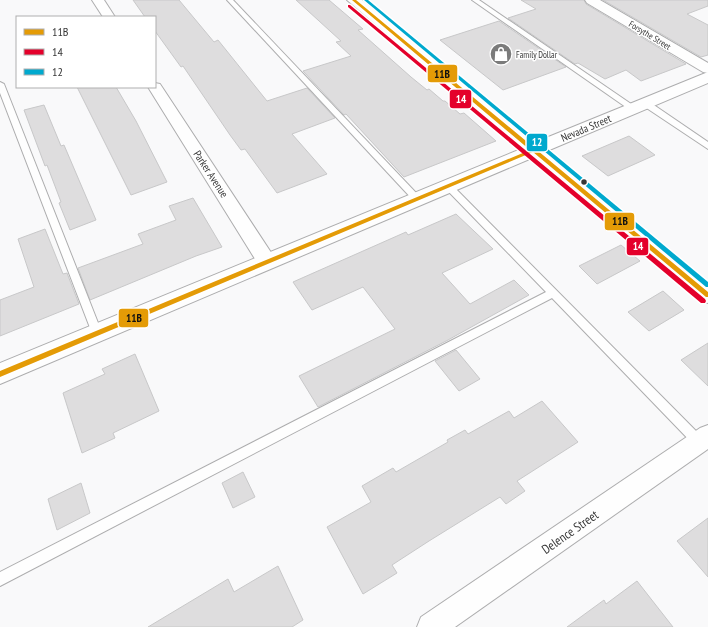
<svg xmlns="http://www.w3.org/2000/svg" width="708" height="627" viewBox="0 0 708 627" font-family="'PT Sans Narrow',sans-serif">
<rect width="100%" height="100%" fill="#f9f9fa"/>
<g fill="#deddde" stroke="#c8c8c9">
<path d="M 133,0 L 179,0 L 214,42 L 218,40 L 267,101 L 307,88 L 335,118 L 292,134 L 327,174 L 277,193 L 245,149 L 241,150 L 230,135 L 183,66 L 181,67 L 155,31 L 155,17 L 145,17 Z"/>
<path d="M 296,0 L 329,0 L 363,29 L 358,30 L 411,77 L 427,90 L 429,89 L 443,101 L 445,101 L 460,114 L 464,113 L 496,141 L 404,177 L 346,114 L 344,115 L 303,71 L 351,56 L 336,42 L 341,41 Z"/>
<path d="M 521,0 L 584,0 L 586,4 L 686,64 L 641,81 L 626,70 L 605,79 L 578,63 L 575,64 L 508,18 L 536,9 Z"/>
<path d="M 603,0 L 708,0 L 708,6 L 687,14 L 708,25 L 708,55 L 701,57 Z"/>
<path d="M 499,21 L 566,67 L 503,90 L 440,40 Z"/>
<path d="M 77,87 L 116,87 L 136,121 L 167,182 L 131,195 Z"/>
<path d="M 44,105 L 61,146 L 64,145 L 96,220 L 70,230 L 59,203 L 61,202 L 47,165 L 45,166 L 24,110 Z"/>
<path d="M 629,136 L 655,155 L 608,176 L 582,156 Z"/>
<path d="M 193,198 L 222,247 L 196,256 L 90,300 L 78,268 L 143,244 L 138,234 L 176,220 L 169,206 Z"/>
<path d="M 456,214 L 493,249 L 442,273 L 470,304 L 514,280 L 529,295 L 448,340 L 318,407 L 299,376 L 395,329 L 363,287 L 312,310 L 293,282 L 406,232 L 408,235 Z"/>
<path d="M 45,229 L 63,274 L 67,273 L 79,304 L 0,336 L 0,300 L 34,287 L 18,239 Z"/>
<path d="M 621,245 L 640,261 L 597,284 L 579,266 Z"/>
<path d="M 663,291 L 684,310 L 649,331 L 628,312 Z"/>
<path d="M 708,343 L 708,386 L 681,360 Z"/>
<path d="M 456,350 L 480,379 L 459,391 L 435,361 Z"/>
<path d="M 135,354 L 159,411 L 113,433 L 115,438 L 82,453 L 63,393 L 105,374 L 102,369 Z"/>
<path d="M 542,401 L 578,442 L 517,481 L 525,491 L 506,504 L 500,497 L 429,541 L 392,565 L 397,573 L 363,594 L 327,527 L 371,502 L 362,486 L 393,468 L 396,472 L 448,442 L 447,440 L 465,430 L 468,434 L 509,411 L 514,418 Z"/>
<path d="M 243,472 L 255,497 L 233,508 L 222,483 Z"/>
<path d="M 81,483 L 90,513 L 57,530 L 48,499 Z"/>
<path d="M 708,518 L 708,577 L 677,541 Z"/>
<path d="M 278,566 L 303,620 L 292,627 L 148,627 L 228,579 L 234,592 Z"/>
<path d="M 637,581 L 673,627 L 567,627 L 604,600 L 606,604 Z"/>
</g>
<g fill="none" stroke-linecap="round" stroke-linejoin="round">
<g stroke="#adadae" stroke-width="2">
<g id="service">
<path d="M 227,0 L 233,0 L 420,197 L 421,199 L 420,201 L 414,201 Z"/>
<path d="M 472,0 L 479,0 L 637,108 L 636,110 L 630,110 Z"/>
<path d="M 0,82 L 4,84 L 102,333 L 101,336 L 97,337 L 93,336 L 92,333 L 0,93 Z"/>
<path d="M 642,101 L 648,101 L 708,142 L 708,149 L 642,105 Z"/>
<path d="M 448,183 L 451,184 L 703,438 L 705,442 L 703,446 L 699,447 L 695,446 L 552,298 L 0,586 L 0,572 L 546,292 L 445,188 L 444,186 Z"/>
</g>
</g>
<g stroke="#adadae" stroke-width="2">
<g id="minor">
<path d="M 92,0 L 104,0 L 115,17 L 103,17 Z"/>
<path d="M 585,0 L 600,0 L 708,63 L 708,73 L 703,72 L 587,3 Z"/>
<path d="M 155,83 L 160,84 L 162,87 L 274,257 L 276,262 L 274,267 L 267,269 L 260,267 L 148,87 L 155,87 Z"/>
<path d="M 708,425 L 708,449 L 455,627 L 417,627 L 421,617 L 700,428 Z"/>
</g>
</g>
<g stroke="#adadae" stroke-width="2">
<path id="tertiary" d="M 347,0 L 362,0 L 536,142 L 708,72 L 708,83 L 547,151 L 708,283 L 708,303 L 700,301 L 532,158 L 0,384 L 0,363 L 521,149 Z"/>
</g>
<use href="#service" fill="#fefefe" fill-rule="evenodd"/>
<use href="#minor" fill="#fefefe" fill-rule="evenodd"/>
<use href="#tertiary" fill="#fefefe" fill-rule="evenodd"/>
<g stroke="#fff" stroke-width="3">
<path id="bus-1" d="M 352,0 L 356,0 L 708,292 L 708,297 L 706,297 L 533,152 L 0,377 L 0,371 L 530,150 Z"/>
</g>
<g stroke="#fff" stroke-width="3">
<path id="bus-2" d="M 348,5 L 350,5 L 705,299 L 706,301 L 705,303 L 701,303 L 348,7 Z"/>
</g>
<g stroke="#fff" stroke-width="3">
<path id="bus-3" d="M 364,0 L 368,0 L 708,282 L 708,287 L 706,287 Z"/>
</g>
<use href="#bus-1" fill="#e49b06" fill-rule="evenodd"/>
<use href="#bus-2" fill="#e4002b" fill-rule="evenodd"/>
<use href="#bus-3" fill="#00a9ce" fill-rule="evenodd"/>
</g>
<defs>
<g id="shop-disc" transform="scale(1.15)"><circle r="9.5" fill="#7b7b7b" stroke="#fff"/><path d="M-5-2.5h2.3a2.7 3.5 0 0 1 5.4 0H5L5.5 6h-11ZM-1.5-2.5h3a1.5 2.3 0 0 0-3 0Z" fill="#fff"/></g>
</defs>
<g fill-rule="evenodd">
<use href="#shop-disc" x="501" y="54"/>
</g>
<circle fill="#373737" stroke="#fff" stroke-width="1.5" cx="584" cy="182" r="3.5"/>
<g text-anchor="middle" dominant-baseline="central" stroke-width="3" stroke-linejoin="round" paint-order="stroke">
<g font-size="9" fill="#373737" stroke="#fff">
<text transform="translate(650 35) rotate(31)">Forsythe Street</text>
</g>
<g font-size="9" fill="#373737" stroke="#fff" text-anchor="start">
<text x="516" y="54">Family Dollar</text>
</g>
<g font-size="11" fill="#373737" stroke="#fff">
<text transform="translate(586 128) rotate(-23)">Nevada Street</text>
<text transform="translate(211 174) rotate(57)">Parker Avenue</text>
</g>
<g font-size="13" fill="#373737" stroke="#fff">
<text transform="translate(570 532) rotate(-35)">Delence Street</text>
</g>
</g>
<g stroke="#fff" stroke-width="1.5">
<rect x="427" y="64" width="31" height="19" rx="4" fill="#e49b06"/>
<rect x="449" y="89" width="23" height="20" rx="4" fill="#e4002b"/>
<rect x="526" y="133" width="22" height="19" rx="4" fill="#00a9ce"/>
<rect x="604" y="212" width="31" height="19" rx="4" fill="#e49b06"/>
<rect x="626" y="237" width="23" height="19" rx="4" fill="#e4002b"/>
<rect x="118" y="308" width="31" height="20" rx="4" fill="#e49b06"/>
</g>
<g font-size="11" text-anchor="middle" font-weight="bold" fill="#fff">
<text x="461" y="103">14</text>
<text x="537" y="146">12</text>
<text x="638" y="250">14</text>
</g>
<g font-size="11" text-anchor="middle" font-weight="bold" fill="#111">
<text x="442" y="78">11B</text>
<text x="620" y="225">11B</text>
<text x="134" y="322">11B</text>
</g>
<rect x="16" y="16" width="140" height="72" fill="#ffffff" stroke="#afafaf"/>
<rect x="24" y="29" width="20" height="6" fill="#e49b06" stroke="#afafaf"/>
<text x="52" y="36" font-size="12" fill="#373737">11B</text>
<rect x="24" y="49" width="20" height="6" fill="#e4002b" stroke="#afafaf"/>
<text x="52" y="56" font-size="12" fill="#373737">14</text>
<rect x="24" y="69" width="20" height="6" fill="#00a9ce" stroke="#afafaf"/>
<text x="52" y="76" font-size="12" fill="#373737">12</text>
</svg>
